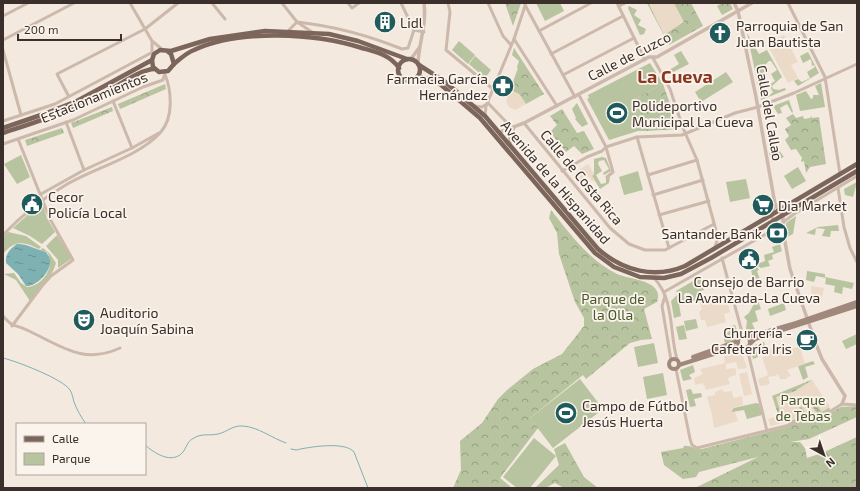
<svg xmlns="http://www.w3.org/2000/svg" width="860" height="491" viewBox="0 0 860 491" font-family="'Exo 2',sans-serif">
<defs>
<pattern id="forest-crowns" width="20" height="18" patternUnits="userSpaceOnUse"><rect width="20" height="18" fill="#b8c39f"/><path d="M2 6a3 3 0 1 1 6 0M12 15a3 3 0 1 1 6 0" fill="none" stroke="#979f82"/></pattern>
<pattern id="water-ripples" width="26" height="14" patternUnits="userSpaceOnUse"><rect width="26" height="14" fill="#7eb1b1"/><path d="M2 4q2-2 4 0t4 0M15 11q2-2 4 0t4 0" fill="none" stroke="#689090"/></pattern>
</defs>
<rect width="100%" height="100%" fill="#f3e9df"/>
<g fill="#b8c39f" fill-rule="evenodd">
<path d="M 536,3 L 560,3 L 564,11 L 545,21 Z"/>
<path d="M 629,6 L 637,10 L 634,15 L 641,20 L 638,25 L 646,29 L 644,34 L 640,35 L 628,8 Z"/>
<path d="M 747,33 L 759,54 L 767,50 L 782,77 L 772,86 L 773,89 L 779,90 L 785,88 L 786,90 L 761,100 ZM 769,61 L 771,61 L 777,70 L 771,74 L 775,81 L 769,85 L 773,92 L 769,96 L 767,96 L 761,87 L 767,83 L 763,76 L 769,72 L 765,65 Z"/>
<path d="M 459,41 L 475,55 L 468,64 L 452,50 Z"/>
<path d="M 681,51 L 689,64 L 667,75 L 666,72 L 679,64 L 674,55 Z"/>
<path d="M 808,52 L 819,73 L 798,86 L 794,81 L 798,79 L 802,82 L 810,78 L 807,72 L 815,67 L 814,65 L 812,66 L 811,59 L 803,63 L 800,56 Z"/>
<path d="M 475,56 L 491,70 L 485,78 L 469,64 Z"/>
<path d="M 650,63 L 663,84 L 632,100 L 647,131 L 638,131 L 609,140 L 587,99 L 589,98 L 588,95 Z"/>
<path d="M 726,72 L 733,82 L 701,102 L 695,92 Z"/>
<path d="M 821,83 L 825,107 L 800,111 L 796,95 L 806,91 L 811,99 L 813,98 L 813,95 L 819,95 L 815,86 Z"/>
<path d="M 789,100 L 793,112 L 792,113 L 787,104 L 780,108 L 782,113 L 778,114 L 773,106 Z"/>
<path d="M 577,103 L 588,124 L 582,127 L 575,119 L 576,118 L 572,109 Z"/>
<path d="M 778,149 L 784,157 L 772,162 L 769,153 Z"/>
<path d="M 21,155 L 30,177 L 17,184 L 4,164 Z"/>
<path d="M 602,157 L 606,158 L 611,171 L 604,175 L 603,173 L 609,169 L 604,160 L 599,161 L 598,164 L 602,171 L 596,175 L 601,184 L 606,183 L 606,178 L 610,176 L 609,183 L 600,189 L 592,176 L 594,174 L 594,159 Z"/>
<path d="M 798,167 L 806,181 L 792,189 L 784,176 Z"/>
<path d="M 638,171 L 643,190 L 624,195 L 619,177 Z"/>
<path d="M 746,179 L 750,198 L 730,202 L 726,182 Z"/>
<path d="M 857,182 L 853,197 L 845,195 L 844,189 Z"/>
<path d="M 42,202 L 47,218 L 55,232 L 42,244 L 30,236 L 13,228 Z"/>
<path d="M 796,216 L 793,234 L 787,237 L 786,223 Z"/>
<path d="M 838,225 L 839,231 L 831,231 L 830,237 L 822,236 L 825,229 L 816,228 L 815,235 L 806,233 L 818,227 Z"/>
<path d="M 8,232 L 26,236 L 41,247 L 39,249 C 24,241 14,240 3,254 L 3,237 Z"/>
<path d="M 57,235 L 70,255 L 71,259 L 58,268 L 58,260 L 46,246 Z"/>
<path d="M 780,244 L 782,251 L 772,255 L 773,259 L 768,261 L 770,266 L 761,268 L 758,266 L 757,264 L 765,261 L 764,255 L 774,252 L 772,247 Z"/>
<path d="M 43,248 L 50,254 L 56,263 C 52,278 40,289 30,301 L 16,280 L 4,274 L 14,273 L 21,283 L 27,287 C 43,286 56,266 47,252 L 40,250 Z"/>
<path d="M 752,259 L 759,270 L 757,271 L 761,282 L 754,284 L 749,260 Z"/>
<path d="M 807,271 L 825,274 L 825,277 L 854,283 L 852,289 L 843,287 L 842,294 L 834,292 L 835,286 L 825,284 L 826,278 L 816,276 L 814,282 L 806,280 Z"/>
<path d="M 700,277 L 704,290 L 698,292 L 699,300 L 692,301 L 690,293 L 685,293 L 684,295 L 686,302 L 679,304 L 681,316 L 674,318 L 671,301 L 678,294 L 676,291 Z"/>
<path d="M 758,301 L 761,309 L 755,311 L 758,321 L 752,323 L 756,332 L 751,333 L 746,329 L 747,321 L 744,317 L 749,313 L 755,302 Z"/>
<path d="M 784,303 L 786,310 L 770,316 L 768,309 Z"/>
<path d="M 696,319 L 698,328 L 686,331 L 684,321 Z"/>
<path d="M 684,325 L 687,339 L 679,340 L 676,327 Z"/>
<path d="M 735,325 L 739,335 L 735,340 L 725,343 L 723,334 L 729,332 L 728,327 Z"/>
<path d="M 857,334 L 857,344 L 846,349 L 842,341 Z"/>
<path d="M 764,342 L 766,348 L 756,351 L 758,357 L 753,359 L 751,350 L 755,345 Z"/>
<path d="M 654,343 L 658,363 L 638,367 L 634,347 Z"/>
<path d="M 813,361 L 815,364 L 805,367 L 808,377 L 803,380 L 798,366 Z"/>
<path d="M 693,365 L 695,372 L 689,375 L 692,379 L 683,381 L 680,370 Z"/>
<path d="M 663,373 L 667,395 L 647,399 L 643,377 Z"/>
<path d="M 580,379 L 603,409 L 553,448 L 530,418 Z"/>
<path d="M 691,389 L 693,394 L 701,393 L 702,397 L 694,399 L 696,406 L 690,407 L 686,390 Z"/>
<path d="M 756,403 L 759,404 L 762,415 L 747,419 L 744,410 L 732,412 L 731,411 L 734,408 Z"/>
<path d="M 534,438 L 556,456 L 530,488 L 517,488 L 503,477 Z"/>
</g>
<g fill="url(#forest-crowns)">
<path d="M 505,3 L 521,3 L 513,26 Z"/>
<path d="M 647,3 L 691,3 L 703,26 L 669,45 Z"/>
<path d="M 722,3 L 730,3 L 733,9 L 722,15 L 717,6 Z"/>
<path d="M 514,48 L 544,94 L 526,104 L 519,94 L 510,90 L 518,68 L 517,67 L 519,61 L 512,55 Z"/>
<path d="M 165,84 L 166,89 L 120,109 L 118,104 Z"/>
<path d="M 663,84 L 679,129 L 647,131 L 632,100 Z"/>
<path d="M 112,107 L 113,111 L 73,128 L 71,123 Z"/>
<path d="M 562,109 L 577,133 L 584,131 L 594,149 L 582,154 L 574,146 L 566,152 L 550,132 L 557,125 L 550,116 Z"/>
<path d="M 793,114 L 796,118 L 803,116 L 804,119 L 810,118 L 812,116 L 812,118 L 819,117 L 826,164 L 810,167 L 806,173 L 804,161 L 802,162 L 801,161 L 802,158 L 796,149 L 791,150 L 785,140 L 789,136 L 785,129 L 791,125 L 786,118 Z"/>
<path d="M 62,128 L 64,133 L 27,146 L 25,140 Z"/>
<path d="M 551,210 C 570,234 589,260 617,274 C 630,280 665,280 657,302 L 644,309 L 652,339 L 641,340 L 630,343 L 586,379 L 583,375 L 530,418 L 538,428 L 500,478 L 512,488 L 453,488 L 461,470 L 460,441 L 482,423 L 498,399 L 507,390 L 533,369 L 562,354 L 584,326 L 584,318 L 575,302 L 559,254 L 557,233 L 549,218 Z"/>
<path d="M 811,380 L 830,409 L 828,414 L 841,407 L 857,406 L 857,417 L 809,439 L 790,442 L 800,442 L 805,448 L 807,458 L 822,453 L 857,437 L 857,488 L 695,488 L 758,457 L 699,472 L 696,477 L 683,479 L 664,465 L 661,452 L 683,448 L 684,446 C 691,445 695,450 702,449 L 791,426 L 778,414 L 772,396 Z"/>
<path d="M 565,443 L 584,477 L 598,488 L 564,488 L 555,483 L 545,488 L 535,488 L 559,465 L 554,449 Z"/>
</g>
<g fill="#ebdac7">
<path d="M 650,3 L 674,3 L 684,22 L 664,35 L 649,4 Z"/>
<path d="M 784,35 L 798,62 L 791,65 L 798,78 L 788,83 L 767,44 Z"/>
<path d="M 510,90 L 519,94 L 526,104 L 515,110 L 509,107 L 506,102 Z"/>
<path d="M 588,164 L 594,174 L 592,176 L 595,181 L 592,181 L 588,176 L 577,183 L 576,181 L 580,178 L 576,172 Z"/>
<path d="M 811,286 L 824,288 L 821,300 L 812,298 Z"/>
<path d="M 721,298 L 722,305 L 728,304 L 730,312 L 724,314 L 726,322 L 707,327 L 705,320 L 701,320 L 699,312 L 702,309 L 700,302 Z"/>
<path d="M 798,340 L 805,364 L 787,370 L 791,376 L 787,377 L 787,379 L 780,379 L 778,374 L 775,376 L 768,377 L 770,383 L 767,385 L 760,386 L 758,379 L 768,375 L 762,357 L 769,356 L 767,351 L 777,347 L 779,353 L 781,351 L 798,347 Z"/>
<path d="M 741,350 L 747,368 L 738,369 L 736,362 L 726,364 L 726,369 L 735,368 L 736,370 L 736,375 L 729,377 L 728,379 L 730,384 L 706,390 L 703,383 L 695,385 L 694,378 L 703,374 L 700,369 L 725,363 L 724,356 Z"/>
<path d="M 747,372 L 752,394 L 744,396 L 739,374 Z"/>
<path d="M 812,380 L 830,407 L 822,412 L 813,400 L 810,402 L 817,414 L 807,416 L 802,407 L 799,407 L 804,417 L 771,426 L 768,419 L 781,415 L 776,397 L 795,391 Z"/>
<path d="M 722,389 L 724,392 L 732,391 L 733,398 L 742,396 L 743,405 L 731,409 L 732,412 L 735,412 L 738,421 L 714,428 L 712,415 L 707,397 L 715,395 L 715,392 Z"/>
</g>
<path fill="url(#water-ripples)" d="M 17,244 C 28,244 35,249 46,252 C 47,254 50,257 50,260 C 52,271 36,287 26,286 L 18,274 L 6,263 C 5,254 10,249 17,244 Z"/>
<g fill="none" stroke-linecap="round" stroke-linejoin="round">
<g stroke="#7eb1b1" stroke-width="1">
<path d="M 3,358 C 16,361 63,379 70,390 C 72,393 73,398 74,402 C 77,410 81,417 86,424"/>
<path d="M 145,445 C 154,453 172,465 183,452 C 187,447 187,441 194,438 C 202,433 209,436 218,434 C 227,432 233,425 243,426 C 258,427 272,438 286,443"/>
<path d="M 291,449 L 296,450 C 309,447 345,441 354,452 L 368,488"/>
</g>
<g stroke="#ccb9ab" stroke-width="3">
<path d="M 130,3 L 152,41 L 163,50"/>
<path d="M 212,3 L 225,19"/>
<path d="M 282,3 L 297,22 L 312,32"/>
<path d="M 348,3 L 352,8 L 359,3"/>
<path d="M 401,3 L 414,30 L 424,32"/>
<path d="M 448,3 L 450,12 L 446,50 L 493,89"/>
<path d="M 488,3 L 503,36 L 511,45"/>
<path d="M 617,3 L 645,60"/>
<path d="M 788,3 L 825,77 L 840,174"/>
<path d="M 525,5 L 575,97"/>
<path d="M 619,6 L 625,3"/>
<path d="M 3,16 L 28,3"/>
<path d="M 297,22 C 334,26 367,35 402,49 L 408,48 L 414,30"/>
<path d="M 288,31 L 297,22"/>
<path d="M 539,31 L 591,3"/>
<path d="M 514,39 L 557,106"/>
<path d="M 3,40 L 74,3"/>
<path d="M 3,50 L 21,115"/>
<path d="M 152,53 L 152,41"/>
<path d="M 551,54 L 623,16"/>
<path d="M 653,58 L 670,89 L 683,128 L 697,160 L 718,238 L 715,247"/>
<path d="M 563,75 L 634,38"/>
<path d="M 68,95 L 57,74 L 145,29 L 178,3"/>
<path d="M 579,95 L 606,147 L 613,172 L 607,177"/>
<path d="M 113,101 L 132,148"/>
<path d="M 488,103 L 512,128"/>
<path d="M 475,106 L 482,107 L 487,104"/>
<path d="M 485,116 L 486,106 L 514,39 L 526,3"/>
<path d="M 3,121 L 55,104 L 149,54 L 156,52"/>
<path d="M 66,122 L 84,170"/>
<path d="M 524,123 L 610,228 L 629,244 L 645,250 L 665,250 L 714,224"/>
<path d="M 637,137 L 669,248"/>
<path d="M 3,144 L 73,120 L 143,87 L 163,80 L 164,76"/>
<path d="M 562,171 L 587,157 L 602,151 L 606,147 L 637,137 L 682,135 L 735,113 L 758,107 L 794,93 L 857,64"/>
<path d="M 648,175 L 697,160"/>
<path d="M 838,188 L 844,227 L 850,248 L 857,262"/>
<path d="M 41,194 L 84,170 L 132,148 L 159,133"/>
<path d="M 653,195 L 703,180"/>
<path d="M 659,215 L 709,201"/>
<path d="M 3,235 C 21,216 42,199 64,186 C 93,168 137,158 160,133 C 174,118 172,90 164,72"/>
<path d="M 722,258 L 743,336"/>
<path d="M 654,278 C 675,300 669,333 677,359"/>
<path d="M 664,292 L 773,230 L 794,214 L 857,176"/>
<path d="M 665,296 L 662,306 L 671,360"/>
<path d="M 3,316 C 14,329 16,324 29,331 C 61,346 84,365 120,348"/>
<path d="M 12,326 L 42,286 L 51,276 L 73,260 L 50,219 L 18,139"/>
<path d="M 747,348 L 767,431"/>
<path d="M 676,369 L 690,439 L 692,445 L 697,448 L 806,421 L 826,414 L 842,404 L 857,405"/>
</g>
<g stroke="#ccb9ab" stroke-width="3.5">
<path d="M 734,3 L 738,11 L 756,97 L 775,204 L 783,216 L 783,231 L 790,269 L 816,344 L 822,359 L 845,396 L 842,404"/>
<path d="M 411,59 L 419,48"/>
<path d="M 418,63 C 419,42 427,24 424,3"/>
<path d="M 500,132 L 524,123 L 649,57 L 657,57 L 752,3"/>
<path d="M 510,144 L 510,135 L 514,128"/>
<path d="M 775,204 L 771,216 L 782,231"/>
</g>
<g stroke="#a0887c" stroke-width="4">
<circle cx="744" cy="342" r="6"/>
<path d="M 748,337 L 796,323 L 857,302"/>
<path d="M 751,343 L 755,339 L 857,306"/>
<path d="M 693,357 L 738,341"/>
<circle cx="674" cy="364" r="5"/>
<path d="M 679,365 L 739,346"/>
</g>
<g stroke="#7c655b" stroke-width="4.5">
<path d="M 167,51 L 171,54 L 174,64 L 168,71 L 159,72 L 153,67 L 152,60 L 154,54 L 160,50 L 171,51 L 210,39 L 265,31 L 329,34 L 358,41 L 407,59"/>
<circle cx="409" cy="70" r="11"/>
<path d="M 174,64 C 180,59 186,53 194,50 C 239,29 315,33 362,48 C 376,52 390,55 399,68"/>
<path d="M 419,65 L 444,81 L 485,116 L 598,249 C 623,271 655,279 685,266 L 857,164"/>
<path d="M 417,77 L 432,79 L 440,84 L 480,118 L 595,253 L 614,267 L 640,277 L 664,278 L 681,274 L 711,258 L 857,171"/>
<path d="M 3,128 L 44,114 L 77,101 L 152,60"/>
<path d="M 3,133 C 39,121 75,110 108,91 C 119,85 143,68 155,69"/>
</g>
</g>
<defs>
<g id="building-disc" transform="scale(1.15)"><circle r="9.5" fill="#1f5a5c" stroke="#fbf4ec"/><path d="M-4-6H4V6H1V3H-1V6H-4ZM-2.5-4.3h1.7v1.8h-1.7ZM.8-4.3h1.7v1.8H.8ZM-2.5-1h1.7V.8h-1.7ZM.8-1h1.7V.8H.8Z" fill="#fff"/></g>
<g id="church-disc" transform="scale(1.15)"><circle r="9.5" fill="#1f5a5c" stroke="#fbf4ec"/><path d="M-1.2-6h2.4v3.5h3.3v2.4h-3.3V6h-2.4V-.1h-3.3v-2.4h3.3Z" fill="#fff"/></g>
<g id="pharmacy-disc" transform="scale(1.15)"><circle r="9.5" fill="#1f5a5c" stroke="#fbf4ec"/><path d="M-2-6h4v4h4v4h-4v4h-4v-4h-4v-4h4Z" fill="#fff"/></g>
<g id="stadium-disc" transform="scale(1.15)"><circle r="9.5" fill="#1f5a5c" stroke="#fbf4ec"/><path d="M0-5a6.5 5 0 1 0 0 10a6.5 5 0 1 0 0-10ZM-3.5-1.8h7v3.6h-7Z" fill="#fff"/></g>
<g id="civic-disc" transform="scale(1.15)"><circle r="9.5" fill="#1f5a5c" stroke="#fbf4ec"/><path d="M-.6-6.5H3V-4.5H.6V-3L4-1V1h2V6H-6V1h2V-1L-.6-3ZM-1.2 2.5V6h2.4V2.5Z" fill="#fff"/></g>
<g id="supermarket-disc" transform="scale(1.15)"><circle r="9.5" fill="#1f5a5c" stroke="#fbf4ec"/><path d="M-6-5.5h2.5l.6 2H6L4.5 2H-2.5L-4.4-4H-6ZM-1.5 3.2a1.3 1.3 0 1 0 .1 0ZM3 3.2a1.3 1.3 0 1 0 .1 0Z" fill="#fff"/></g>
<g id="bank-disc" transform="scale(1.15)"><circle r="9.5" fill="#1f5a5c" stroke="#fbf4ec"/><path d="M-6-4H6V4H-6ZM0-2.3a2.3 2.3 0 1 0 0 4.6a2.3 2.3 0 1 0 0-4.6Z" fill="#fff"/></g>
<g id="theatre-disc" transform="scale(1.15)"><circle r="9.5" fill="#1f5a5c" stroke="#fbf4ec"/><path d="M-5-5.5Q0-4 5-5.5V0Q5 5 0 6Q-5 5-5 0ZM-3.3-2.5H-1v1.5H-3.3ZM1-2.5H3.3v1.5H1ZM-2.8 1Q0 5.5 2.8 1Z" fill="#fff"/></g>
<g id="cafe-disc" transform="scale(1.15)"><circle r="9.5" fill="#1f5a5c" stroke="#fbf4ec"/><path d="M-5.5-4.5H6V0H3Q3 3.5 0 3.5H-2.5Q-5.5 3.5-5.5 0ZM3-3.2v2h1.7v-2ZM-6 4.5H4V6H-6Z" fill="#fff"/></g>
</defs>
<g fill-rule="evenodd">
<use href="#building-disc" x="385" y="22"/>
<use href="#church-disc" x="720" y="33"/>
<use href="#pharmacy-disc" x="503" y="86"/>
<use href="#stadium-disc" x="617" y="113"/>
<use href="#civic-disc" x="32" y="204"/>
<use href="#supermarket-disc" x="763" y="205"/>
<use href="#bank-disc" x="777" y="233"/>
<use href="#civic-disc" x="749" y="259"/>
<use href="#theatre-disc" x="84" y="320"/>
<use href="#cafe-disc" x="807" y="340"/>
<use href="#stadium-disc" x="566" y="413"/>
</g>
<g text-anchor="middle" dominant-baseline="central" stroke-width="3.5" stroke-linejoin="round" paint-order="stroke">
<g font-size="14" fill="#3a2f2a" stroke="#fbf4ec" text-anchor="start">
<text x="400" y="22">Lidl</text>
<text x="736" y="25">Parroquia de San<tspan x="736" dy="16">Juan Bautista</tspan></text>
<text x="488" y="78" text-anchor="end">Farmacia García<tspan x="488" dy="16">Hernández</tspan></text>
<text x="632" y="105">Polideportivo<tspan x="632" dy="16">Municipal La Cueva</tspan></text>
<text x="48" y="196">Cecor<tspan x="48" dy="16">Policía Local</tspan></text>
<text x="778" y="205">Dia Market</text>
<text x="762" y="233" text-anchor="end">Santander Bank</text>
<text x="749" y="281" text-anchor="middle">Consejo de Barrio<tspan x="749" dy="16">La Avanzada-La Cueva</tspan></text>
<text x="100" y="312">Auditorio<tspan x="100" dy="16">Joaquín Sabina</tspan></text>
<text x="792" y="332" text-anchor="end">Churrería -<tspan x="792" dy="16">Cafetería Iris</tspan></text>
<text x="582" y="405">Campo de Fútbol<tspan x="582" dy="16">Jesús Huerta</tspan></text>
</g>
<g font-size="14" fill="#3a2f2a" stroke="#fbf4ec">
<text transform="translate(629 56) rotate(-27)">Calle de Cuzco</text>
<text transform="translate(94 97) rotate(-22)">Estacionamientos</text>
<text transform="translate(770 113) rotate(80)">Calle del Callao</text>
<text transform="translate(582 177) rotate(50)">Calle de Costa Rica</text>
<text transform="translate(556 182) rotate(49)">Avenida de la Hispanidad</text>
</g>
<g font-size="14" fill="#4a582d" stroke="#fbf4ec">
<text x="613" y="298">Parque de<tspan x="613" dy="16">la Olla</tspan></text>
<text x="803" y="399">Parque<tspan x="803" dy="16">de Tebas</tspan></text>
</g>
<g font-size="18" font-weight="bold" fill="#8a3722" stroke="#fbf4ec">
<text x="675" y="76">La Cueva</text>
</g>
</g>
<rect width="860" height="491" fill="none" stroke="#3a2f2a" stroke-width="8"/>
<rect x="16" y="423" width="130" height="52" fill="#fbf4ec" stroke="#aea59e"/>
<rect x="24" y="436" width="20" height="6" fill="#7c655b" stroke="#aea59e"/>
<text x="52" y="443" font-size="12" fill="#3a2f2a">Calle</text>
<rect x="24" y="453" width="20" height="12" fill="#b8c39f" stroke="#aea59e"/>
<text x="52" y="463" font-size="12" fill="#3a2f2a">Parque</text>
<g transform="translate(824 455) rotate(140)" stroke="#fbf4ec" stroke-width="3" paint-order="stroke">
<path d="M0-3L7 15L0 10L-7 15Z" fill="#3a2f2a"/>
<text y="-6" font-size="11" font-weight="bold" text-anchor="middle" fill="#3a2f2a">N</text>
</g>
<path d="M18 34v6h103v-6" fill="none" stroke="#3a2f2a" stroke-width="2"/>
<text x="24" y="34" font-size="12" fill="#3a2f2a" stroke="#fbf4ec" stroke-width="3" paint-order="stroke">200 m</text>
</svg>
